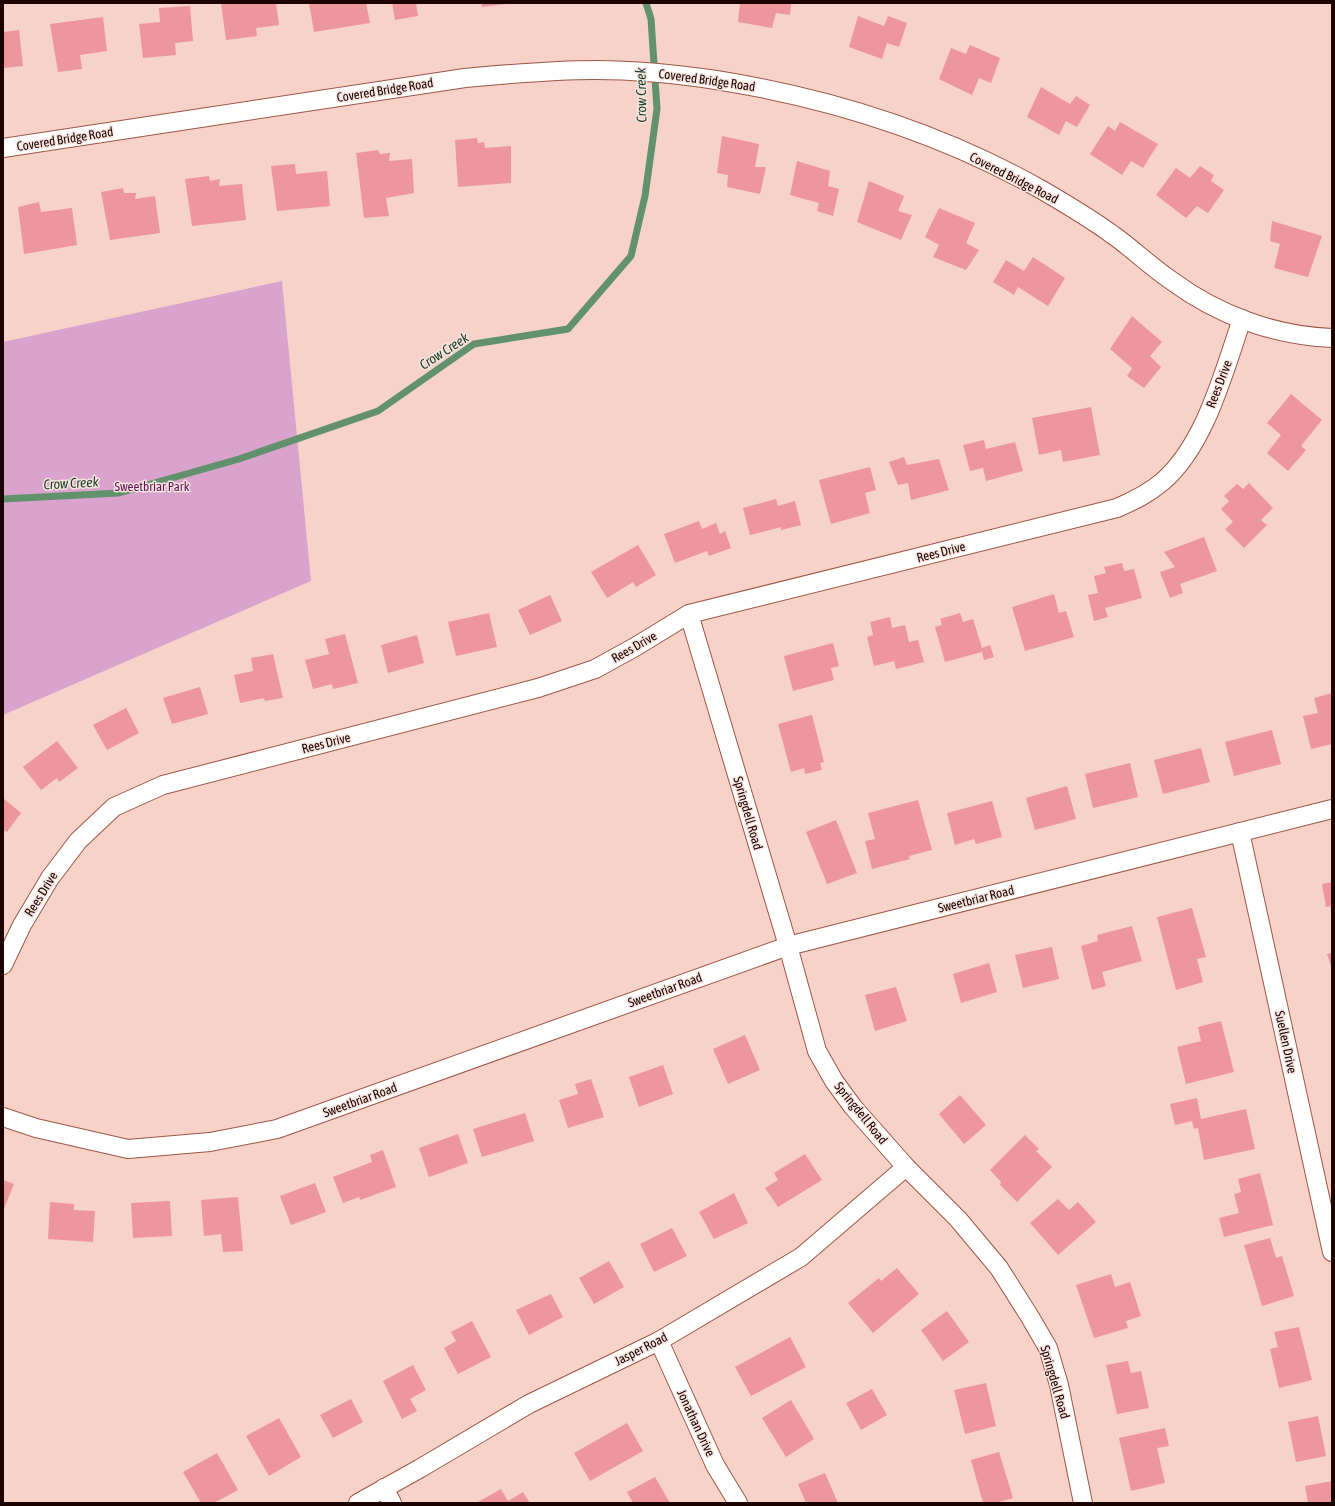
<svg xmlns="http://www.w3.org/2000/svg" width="1335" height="1506" viewBox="0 0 1335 1506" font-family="'Asap Condensed',sans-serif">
<rect width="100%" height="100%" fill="#f6d2c9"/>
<path fill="#daa3cd" d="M 282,281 L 311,581 L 3,715 L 3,342 Z"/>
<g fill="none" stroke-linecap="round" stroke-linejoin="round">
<path stroke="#61926d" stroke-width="7" d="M 3,499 L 119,493 L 239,459 L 378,411 L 474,344 L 568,329 L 631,256 L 645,196 L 657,109 L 651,19 L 646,3"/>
</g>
<g fill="#ed969c">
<path d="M 221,3 L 276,3 L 279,25 L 256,28 L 257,36 L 226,40 Z"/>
<path d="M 309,3 L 366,3 L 370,23 L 314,32 Z"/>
<path d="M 392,3 L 416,3 L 418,16 L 395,20 Z"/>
<path d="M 481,3 L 506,3 L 506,4 L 482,7 Z"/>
<path d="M 740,3 L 791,3 L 790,15 L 776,13 L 772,28 L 738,22 Z"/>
<path d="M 190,6 L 193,41 L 175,43 L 176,55 L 143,58 L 139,24 L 160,22 L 159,8 Z"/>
<path d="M 858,16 L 884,26 L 888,16 L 907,23 L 899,47 L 887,43 L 882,59 L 849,47 Z"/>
<path d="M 103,17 L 107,51 L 80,55 L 82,69 L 58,72 L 50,24 Z"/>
<path d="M 19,30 L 23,66 L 3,68 L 3,32 Z"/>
<path d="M 970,45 L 1000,58 L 991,83 L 979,78 L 972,95 L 939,79 L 951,48 L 966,54 Z"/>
<path d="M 1041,87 L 1070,104 L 1076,96 L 1090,105 L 1077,127 L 1066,121 L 1059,135 L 1027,117 Z"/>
<path d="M 1120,122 L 1158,144 L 1143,168 L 1131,161 L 1122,175 L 1090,154 L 1108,126 L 1115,131 Z"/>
<path d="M 722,136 L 759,144 L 755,167 L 766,167 L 760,194 L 727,187 L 728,175 L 717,173 Z"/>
<path d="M 477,138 L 478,143 L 484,142 L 485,148 L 511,146 L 511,183 L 458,187 L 455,140 Z"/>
<path d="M 378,150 L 380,154 L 390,153 L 389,161 L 412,159 L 414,193 L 386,198 L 389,216 L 364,218 L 356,153 Z"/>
<path d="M 797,161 L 830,171 L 828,186 L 839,189 L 833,216 L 817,211 L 819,203 L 790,195 Z"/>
<path d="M 295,164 L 296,174 L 327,171 L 330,206 L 277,211 L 271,166 Z"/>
<path d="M 1200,166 L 1214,175 L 1211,181 L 1224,190 L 1208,213 L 1197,206 L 1186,218 L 1156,195 L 1176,168 L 1190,178 Z"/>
<path d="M 209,176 L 210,181 L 220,179 L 219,186 L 242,184 L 246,220 L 192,226 L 185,179 Z"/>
<path d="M 869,181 L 904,196 L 898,211 L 912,215 L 901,240 L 857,222 Z"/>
<path d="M 123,188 L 124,193 L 136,193 L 135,199 L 155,196 L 160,233 L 110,240 L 101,192 Z"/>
<path d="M 39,202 L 41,212 L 72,208 L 77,245 L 24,254 L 18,207 Z"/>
<path d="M 939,208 L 975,223 L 966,243 L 979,250 L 966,270 L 933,257 L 939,245 L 925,237 Z"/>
<path d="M 1272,221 L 1322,236 L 1308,277 L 1274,268 L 1280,244 L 1270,241 Z"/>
<path d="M 1033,257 L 1065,278 L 1048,306 L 1018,287 L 1014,295 L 993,282 L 1006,260 L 1024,271 Z"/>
<path d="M 1132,316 L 1162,342 L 1150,356 L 1161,367 L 1144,388 L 1127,376 L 1132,368 L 1110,349 Z"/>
<path d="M 1291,394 L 1322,420 L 1301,446 L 1306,450 L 1288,471 L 1267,453 L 1281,435 L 1267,423 Z"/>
<path d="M 1091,407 L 1100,455 L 1063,462 L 1061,450 L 1039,455 L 1032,418 Z"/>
<path d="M 984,440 L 986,449 L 1015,442 L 1023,471 L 986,481 L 983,468 L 970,471 L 963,445 Z"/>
<path d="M 904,457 L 907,465 L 939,459 L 949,490 L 911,500 L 908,483 L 898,485 L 889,462 Z"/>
<path d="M 870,467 L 876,490 L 865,493 L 870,513 L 831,524 L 819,480 Z"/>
<path d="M 1249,483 L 1273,508 L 1261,520 L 1267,525 L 1244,548 L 1225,529 L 1233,522 L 1221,509 L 1229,501 L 1224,496 L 1237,484 L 1243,489 Z"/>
<path d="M 776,499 L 778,506 L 795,501 L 801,525 L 781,530 L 781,527 L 750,535 L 743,508 Z"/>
<path d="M 699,521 L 702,529 L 716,523 L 720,534 L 725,531 L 731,548 L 709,556 L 707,551 L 675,563 L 664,534 Z"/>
<path d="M 1204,537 L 1217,571 L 1180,584 L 1183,593 L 1170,598 L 1160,572 L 1175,567 L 1164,552 Z"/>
<path d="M 638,545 L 656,575 L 636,587 L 633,582 L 607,598 L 591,572 Z"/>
<path d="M 1122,563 L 1124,571 L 1134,569 L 1142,598 L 1105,608 L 1108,617 L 1094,621 L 1088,595 L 1098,593 L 1094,576 L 1106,573 L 1104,567 Z"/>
<path d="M 1054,594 L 1059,613 L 1066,611 L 1074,637 L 1025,651 L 1012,607 Z"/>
<path d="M 550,595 L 562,621 L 530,635 L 518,610 Z"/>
<path d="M 489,613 L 497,647 L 456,656 L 448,622 Z"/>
<path d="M 960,613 L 963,622 L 973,619 L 982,648 L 990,645 L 994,657 L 984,660 L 982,652 L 945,662 L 935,627 L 942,625 L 940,619 Z"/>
<path d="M 890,617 L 892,628 L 905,625 L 909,642 L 918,640 L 924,662 L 896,669 L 894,661 L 874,666 L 867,637 L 873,635 L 870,622 Z"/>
<path d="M 345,634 L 358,683 L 333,689 L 332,684 L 313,689 L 305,660 L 329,654 L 325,639 Z"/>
<path d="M 417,635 L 424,663 L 388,673 L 381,645 Z"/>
<path d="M 833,643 L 839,666 L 831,668 L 834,680 L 793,691 L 784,656 Z"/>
<path d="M 273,654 L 283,698 L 265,701 L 264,698 L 240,703 L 234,675 L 253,671 L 251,658 Z"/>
<path d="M 200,687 L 208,714 L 172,724 L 163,698 Z"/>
<path d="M 1332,693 L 1332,744 L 1311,749 L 1303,716 L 1318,713 L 1314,698 Z"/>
<path d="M 126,708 L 139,733 L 107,750 L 93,725 Z"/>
<path d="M 812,715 L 824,762 L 820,763 L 822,770 L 805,774 L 804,768 L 791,772 L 778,724 Z"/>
<path d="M 1272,730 L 1281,764 L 1234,776 L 1225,742 Z"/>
<path d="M 57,741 L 78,768 L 59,782 L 57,778 L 41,790 L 23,767 Z"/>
<path d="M 1201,748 L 1210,782 L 1163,794 L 1154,760 Z"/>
<path d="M 1130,763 L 1138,797 L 1093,808 L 1085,774 Z"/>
<path d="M 1067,786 L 1076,819 L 1035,830 L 1026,798 Z"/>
<path d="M 3,798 L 21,813 L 7,832 L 3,830 Z"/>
<path d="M 918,800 L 932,850 L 909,856 L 910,859 L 872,869 L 865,841 L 875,839 L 868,813 Z"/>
<path d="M 992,801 L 1002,837 L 976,844 L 974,839 L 955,845 L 947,813 Z"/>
<path d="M 836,820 L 857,873 L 827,884 L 806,832 Z"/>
<path d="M 1332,882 L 1332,906 L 1326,907 L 1322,884 Z"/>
<path d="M 1192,908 L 1206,957 L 1197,959 L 1203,982 L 1176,990 L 1157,917 Z"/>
<path d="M 1132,926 L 1142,961 L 1102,972 L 1106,986 L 1092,990 L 1081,946 L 1098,941 L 1097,935 Z"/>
<path d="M 1052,947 L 1059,979 L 1023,988 L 1015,955 Z"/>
<path d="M 1332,953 L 1332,969 L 1327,954 Z"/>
<path d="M 989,963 L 997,992 L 961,1003 L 953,974 Z"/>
<path d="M 896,987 L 907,1021 L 875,1031 L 865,995 Z"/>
<path d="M 1221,1021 L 1234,1072 L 1186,1084 L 1177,1047 L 1201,1041 L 1198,1027 Z"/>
<path d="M 745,1035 L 760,1070 L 728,1084 L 713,1049 Z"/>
<path d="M 663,1065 L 673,1094 L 639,1107 L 629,1077 Z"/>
<path d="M 591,1079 L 604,1117 L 568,1128 L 559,1100 L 578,1094 L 575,1084 Z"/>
<path d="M 960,1095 L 986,1125 L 964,1144 L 939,1114 Z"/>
<path d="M 1197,1098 L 1201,1119 L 1246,1109 L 1255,1149 L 1204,1160 L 1198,1128 L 1194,1129 L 1192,1121 L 1175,1125 L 1170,1104 Z"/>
<path d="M 525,1113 L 534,1141 L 482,1157 L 473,1129 Z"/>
<path d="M 458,1134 L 468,1163 L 429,1177 L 419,1148 Z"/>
<path d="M 1025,1135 L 1039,1149 L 1036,1151 L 1052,1167 L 1017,1202 L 1000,1185 L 1001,1182 L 990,1170 Z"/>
<path d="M 383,1150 L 396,1187 L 360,1200 L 359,1197 L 343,1203 L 333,1177 L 372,1162 L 370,1155 Z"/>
<path d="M 805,1154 L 822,1180 L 778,1207 L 765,1188 L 778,1180 L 774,1173 Z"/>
<path d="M 1260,1173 L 1273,1225 L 1224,1237 L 1219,1218 L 1239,1213 L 1234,1194 L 1241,1192 L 1238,1179 Z"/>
<path d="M 3,1180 L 14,1184 L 3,1211 Z"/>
<path d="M 315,1183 L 326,1212 L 291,1225 L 280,1196 Z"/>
<path d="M 734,1193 L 748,1223 L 714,1239 L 699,1212 Z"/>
<path d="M 238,1197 L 243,1251 L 223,1252 L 221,1234 L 204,1236 L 201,1200 Z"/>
<path d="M 1058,1199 L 1069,1210 L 1078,1202 L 1096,1222 L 1058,1255 L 1030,1223 Z"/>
<path d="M 170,1201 L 172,1236 L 133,1238 L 131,1203 Z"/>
<path d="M 50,1202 L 74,1204 L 74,1210 L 95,1211 L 93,1242 L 48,1239 Z"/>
<path d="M 672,1228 L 687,1256 L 654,1272 L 640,1244 Z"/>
<path d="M 1270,1238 L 1276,1258 L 1282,1256 L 1294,1296 L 1262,1306 L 1244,1245 Z"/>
<path d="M 609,1261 L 624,1287 L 594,1304 L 579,1278 Z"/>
<path d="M 897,1268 L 919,1294 L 873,1333 L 848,1303 L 879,1278 L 881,1281 Z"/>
<path d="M 1111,1274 L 1115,1287 L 1130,1282 L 1141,1316 L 1126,1321 L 1128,1328 L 1094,1338 L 1076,1285 Z"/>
<path d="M 551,1294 L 563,1317 L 529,1335 L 516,1310 Z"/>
<path d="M 947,1311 L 969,1342 L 943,1361 L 921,1330 Z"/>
<path d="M 472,1321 L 491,1357 L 458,1374 L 444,1348 L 456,1341 L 451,1332 Z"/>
<path d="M 1299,1327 L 1312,1380 L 1279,1388 L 1270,1349 L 1278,1347 L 1274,1332 Z"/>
<path d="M 790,1337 L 806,1367 L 751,1396 L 735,1367 Z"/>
<path d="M 1128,1361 L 1131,1373 L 1141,1371 L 1149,1408 L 1117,1414 L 1106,1365 Z"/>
<path d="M 413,1365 L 426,1390 L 410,1399 L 417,1411 L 402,1419 L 383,1381 Z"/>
<path d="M 986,1383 L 996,1426 L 965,1434 L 954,1390 Z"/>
<path d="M 872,1389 L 887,1415 L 861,1430 L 846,1403 Z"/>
<path d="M 351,1399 L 363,1422 L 333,1438 L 320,1415 Z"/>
<path d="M 791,1400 L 814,1439 L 786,1457 L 762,1418 Z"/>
<path d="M 1318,1416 L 1326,1456 L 1296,1462 L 1288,1422 Z"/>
<path d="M 279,1418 L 301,1457 L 269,1476 L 246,1436 Z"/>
<path d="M 627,1423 L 643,1451 L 590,1481 L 574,1453 Z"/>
<path d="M 1165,1428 L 1169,1446 L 1157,1448 L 1165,1483 L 1131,1491 L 1119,1438 Z"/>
<path d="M 999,1452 L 1013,1498 L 996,1503 L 983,1503 L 971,1460 Z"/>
<path d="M 217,1453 L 238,1490 L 214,1503 L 201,1503 L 183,1472 Z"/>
<path d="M 825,1473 L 838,1503 L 806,1503 L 798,1484 Z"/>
<path d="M 655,1477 L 670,1503 L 633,1503 L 627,1492 Z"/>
<path d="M 1332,1481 L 1332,1503 L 1308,1503 L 1305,1486 Z"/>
<path d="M 501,1489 L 508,1501 L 523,1492 L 530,1503 L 476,1503 Z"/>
</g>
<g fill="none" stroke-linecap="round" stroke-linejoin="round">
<g stroke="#a15643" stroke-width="20">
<g id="minor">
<path d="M 3,148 L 465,78 C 508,74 552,70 595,70 C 636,70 676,74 716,80 C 830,98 941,133 1042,190 C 1066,204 1090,218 1113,235 C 1133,249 1151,267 1172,281 C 1218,315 1275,336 1332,338"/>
<path d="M 689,614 L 788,946 L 817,1051 L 834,1081 L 853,1107 L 906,1167 L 958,1219 L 999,1268 L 1030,1317 L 1048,1348 L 1059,1385 L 1083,1503"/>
<path d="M 1240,832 L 1332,1252"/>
<path d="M 3,965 L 22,925 L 50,878 L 78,841 L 114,807 L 163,785 L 538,688 L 595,669 L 635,647 L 689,614 L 1117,508 C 1133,501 1148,494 1162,482 C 1205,446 1224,371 1242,319"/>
<path d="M 3,1117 L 36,1128 L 128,1149 L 210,1142 L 277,1129 L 788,946 L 1332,809"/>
<path d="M 659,1341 L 715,1465 L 738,1503"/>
<path d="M 384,1488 L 392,1503"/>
<path d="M 358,1503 L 419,1469 L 529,1404 L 659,1341 L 801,1257 L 906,1167"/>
</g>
</g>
<use href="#minor" stroke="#fff" stroke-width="18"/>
</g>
<g text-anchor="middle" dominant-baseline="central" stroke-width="3" stroke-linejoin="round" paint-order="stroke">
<g font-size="13" fill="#1c0200" stroke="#f6e4df">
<text transform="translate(707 80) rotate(8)">Covered Bridge Road</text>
<text transform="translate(385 90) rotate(-9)">Covered Bridge Road</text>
<text transform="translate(65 139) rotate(-9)">Covered Bridge Road</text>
<text transform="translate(1014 178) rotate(27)">Covered Bridge Road</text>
<text transform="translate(1219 384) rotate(-69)">Rees Drive</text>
<text transform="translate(941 552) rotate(-14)">Rees Drive</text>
<text transform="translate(634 647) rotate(-30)">Rees Drive</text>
<text transform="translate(326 743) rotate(-14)">Rees Drive</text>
<text transform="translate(748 813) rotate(74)">Springdell Road</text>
<text transform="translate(41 894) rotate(-58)">Rees Drive</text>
<text transform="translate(976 899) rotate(-14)">Sweetbriar Road</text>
<text transform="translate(665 990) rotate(-20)">Sweetbriar Road</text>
<text transform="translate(1286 1042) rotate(78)">Suellen Drive</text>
<text transform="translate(360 1100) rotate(-20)">Sweetbriar Road</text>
<text transform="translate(861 1113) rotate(51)">Springdell Road</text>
<text transform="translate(641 1349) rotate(-27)">Jasper Road</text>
<text transform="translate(1055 1382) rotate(74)">Springdell Road</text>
<text transform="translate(696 1423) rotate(65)">Jonathan Drive</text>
</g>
<g font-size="13" fill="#631157" stroke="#f6e4df">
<text x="152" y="486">Sweetbriar Park</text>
</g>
<g font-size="14" font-style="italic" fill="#1a3d28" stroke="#f6e4df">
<text transform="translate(641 95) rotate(-91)">Crow Creek</text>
<text transform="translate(444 351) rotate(-33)">Crow Creek</text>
<text transform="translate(71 483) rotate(-3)">Crow Creek</text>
</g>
</g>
<rect width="1335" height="1506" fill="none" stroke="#1c0200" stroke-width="8"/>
</svg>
